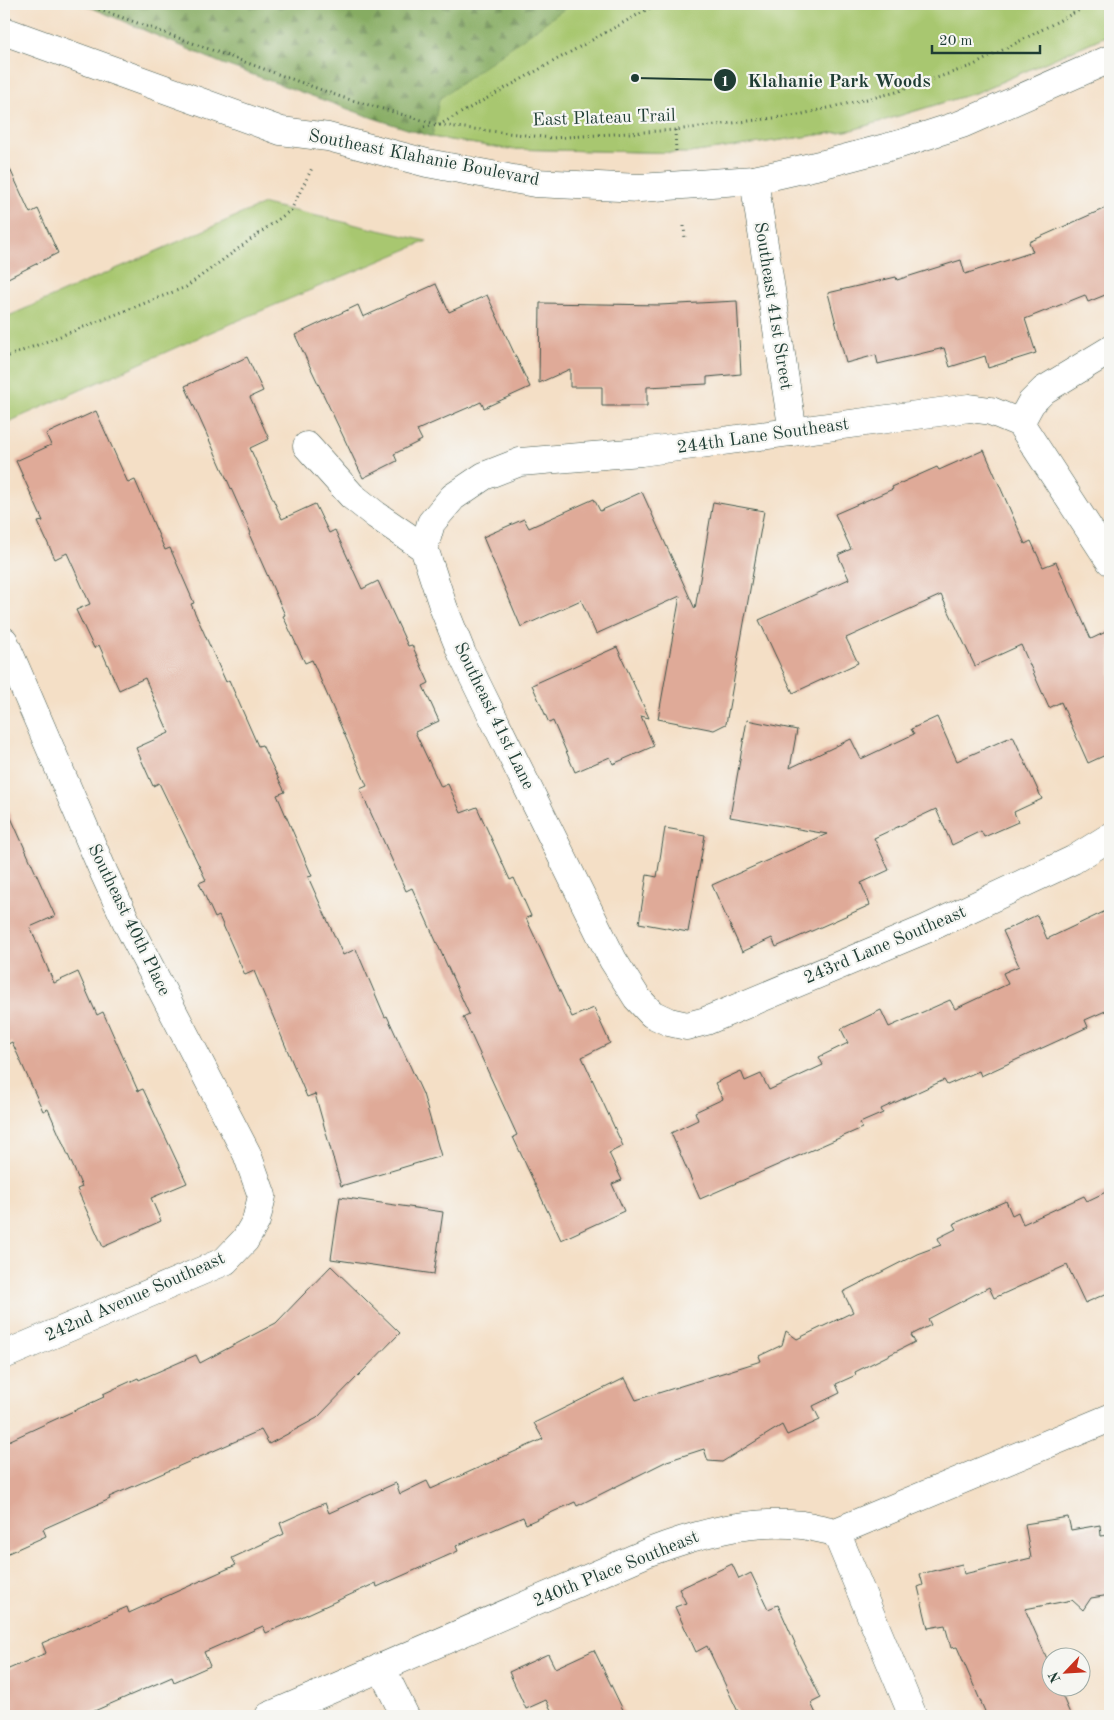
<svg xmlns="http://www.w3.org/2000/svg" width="1114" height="1720" viewBox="0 0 1114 1720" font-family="'Old Standard TT',serif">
<defs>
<pattern id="forest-firs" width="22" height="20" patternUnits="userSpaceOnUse" patternTransform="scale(1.25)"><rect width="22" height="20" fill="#86ac62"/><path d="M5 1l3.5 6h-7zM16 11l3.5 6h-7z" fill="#6d8d52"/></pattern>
</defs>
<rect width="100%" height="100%" fill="#f6f6f2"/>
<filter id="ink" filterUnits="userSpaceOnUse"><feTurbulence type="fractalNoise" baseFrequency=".02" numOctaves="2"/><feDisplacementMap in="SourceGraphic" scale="10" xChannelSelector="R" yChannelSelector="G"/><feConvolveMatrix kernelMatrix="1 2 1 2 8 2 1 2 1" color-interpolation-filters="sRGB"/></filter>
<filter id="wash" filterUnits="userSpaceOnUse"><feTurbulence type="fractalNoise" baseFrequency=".0096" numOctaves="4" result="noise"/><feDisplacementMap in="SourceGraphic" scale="20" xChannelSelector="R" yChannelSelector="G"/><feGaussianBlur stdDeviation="1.12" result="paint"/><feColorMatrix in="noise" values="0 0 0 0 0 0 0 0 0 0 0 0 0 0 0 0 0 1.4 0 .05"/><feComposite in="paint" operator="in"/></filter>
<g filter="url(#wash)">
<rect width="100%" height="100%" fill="#f4dfc6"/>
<path fill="url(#forest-firs)" stroke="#52744b" d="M 83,4 L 1110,4 L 1110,34 L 978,92 L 852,130 L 689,153 L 507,149 L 432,137 L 373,118 L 223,64 Z"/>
<g fill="#a8c76f" stroke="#648252">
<path d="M 571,4 L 1110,4 L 1110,34 L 978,92 L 852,130 L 689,153 L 507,149 L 432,137 L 439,99 Z"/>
<path d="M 264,204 L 427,241 L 211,332 L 4,424 L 4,318 Z"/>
</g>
<g id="blocks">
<g fill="#dfaa98">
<path d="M 4,156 L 30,213 L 38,209 L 58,253 L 4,280 Z"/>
<path d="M 1110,206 L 1110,293 L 1088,302 L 1085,295 L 1025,319 L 1036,353 L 988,368 L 985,356 L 950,367 L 944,348 L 878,364 L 876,355 L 846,363 L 828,293 L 896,277 L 897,280 L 961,260 L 965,274 L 1033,252 L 1029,242 Z"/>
<path d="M 436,284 L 449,312 L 487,295 L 530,387 L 484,408 L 481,402 L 417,430 L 422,440 L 394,454 L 397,461 L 363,478 L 295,335 L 358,305 L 363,317 Z"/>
<path d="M 737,301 L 741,374 L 707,377 L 707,384 L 647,387 L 647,406 L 602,406 L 602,387 L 570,387 L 570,369 L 539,383 L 540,303 L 660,305 Z"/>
<path d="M 247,357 L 263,391 L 250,397 L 269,439 L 250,448 L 282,519 L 315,504 L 329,533 L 335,530 L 362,589 L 378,581 L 408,646 L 412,645 L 429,683 L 423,686 L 439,721 L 415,732 L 441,787 L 448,784 L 461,813 L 477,807 L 510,880 L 514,878 L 531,916 L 526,918 L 572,1017 L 594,1008 L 610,1043 L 582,1057 L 623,1146 L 609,1153 L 622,1180 L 612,1184 L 624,1211 L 561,1240 L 513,1137 L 517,1135 L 463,1017 L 469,1014 L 412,888 L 406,891 L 360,789 L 367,786 L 312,660 L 305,663 L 283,616 L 285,615 L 249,534 L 251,533 L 185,386 Z"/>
<path d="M 96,411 L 128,483 L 135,480 L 165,550 L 170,548 L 194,603 L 191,604 L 226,682 L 229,680 L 258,746 L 262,745 L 285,792 L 277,795 L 312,876 L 308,877 L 343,955 L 356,949 L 385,1017 L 387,1016 L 423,1094 L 441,1156 L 341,1186 L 315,1094 L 307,1097 L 254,971 L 245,975 L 219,916 L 215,918 L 199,883 L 206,880 L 159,783 L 153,786 L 136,748 L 169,733 L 145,678 L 119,690 L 99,645 L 94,648 L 76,610 L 90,604 L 67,553 L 55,559 L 38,522 L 43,521 L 16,461 L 51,445 L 46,434 Z"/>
<path d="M 984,450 L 1025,544 L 1031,541 L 1043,567 L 1056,562 L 1091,639 L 1110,630 L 1110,753 L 1088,763 L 1061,702 L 1049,708 L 1021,645 L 975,666 L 941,595 L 846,638 L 858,663 L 793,693 L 759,620 L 849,579 L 838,555 L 851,549 L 835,514 L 893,489 L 892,487 L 937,467 L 939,470 Z"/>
<path d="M 642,492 L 695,609 L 713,502 L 764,511 L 726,724 L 714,730 L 658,719 L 680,596 L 596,634 L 581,600 L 521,627 L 483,537 L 524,519 L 529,528 L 594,499 L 600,511 Z"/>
<path d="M 617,647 L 649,718 L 641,716 L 654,746 L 613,764 L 610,757 L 575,772 L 553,721 L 549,723 L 532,685 Z"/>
<path d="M 937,717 L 957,761 L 1013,736 L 1042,799 L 1014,812 L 1018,822 L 984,837 L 981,831 L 952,845 L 936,809 L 874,838 L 889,870 L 861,883 L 870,905 L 776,947 L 772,938 L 742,952 L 712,885 L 827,834 L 730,817 L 747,720 L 797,730 L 790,768 L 851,739 L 861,759 L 914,734 L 911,729 Z"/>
<path d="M 4,802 L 55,916 L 30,927 L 54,983 L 78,972 L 97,1015 L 103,1012 L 138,1091 L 143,1089 L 187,1183 L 151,1198 L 161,1221 L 103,1247 L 77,1189 L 82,1187 L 48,1109 L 43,1111 L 12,1042 L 4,1046 Z"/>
<path d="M 665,828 L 705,835 L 688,932 L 639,923 L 647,875 L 657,877 Z"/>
<path d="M 1110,909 L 1110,1009 L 1085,1020 L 1088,1027 L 981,1076 L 979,1071 L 947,1085 L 944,1080 L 881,1109 L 883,1113 L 860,1123 L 862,1128 L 700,1199 L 671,1133 L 698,1120 L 695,1112 L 723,1099 L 715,1083 L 741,1071 L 745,1081 L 761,1074 L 769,1090 L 823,1065 L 819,1057 L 848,1043 L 841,1029 L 881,1010 L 889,1027 L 950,1000 L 955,1009 L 1008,984 L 1003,973 L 1019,966 L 1003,931 L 1037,915 L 1047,939 Z"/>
<path d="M 1110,1190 L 1110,1292 L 1085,1303 L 1067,1265 L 994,1298 L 989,1287 L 928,1319 L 931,1325 L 911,1335 L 915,1342 L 855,1372 L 856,1375 L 836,1384 L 840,1393 L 813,1406 L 820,1420 L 787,1435 L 782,1425 L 722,1462 L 708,1461 L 704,1449 L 667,1461 L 577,1506 L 575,1502 L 526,1524 L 523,1517 L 456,1546 L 458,1551 L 377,1587 L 376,1583 L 266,1633 L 263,1626 L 204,1652 L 210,1666 L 174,1682 L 172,1677 L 83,1716 L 4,1716 L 4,1671 L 46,1653 L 42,1643 L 127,1607 L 129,1613 L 236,1565 L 232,1558 L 284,1534 L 280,1523 L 325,1503 L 329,1513 L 396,1483 L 400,1494 L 427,1481 L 431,1489 L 543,1439 L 534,1423 L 625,1378 L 636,1400 L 761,1361 L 759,1356 L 782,1345 L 786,1331 L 797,1339 L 853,1312 L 843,1292 L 917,1254 L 941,1245 L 938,1238 L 956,1229 L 953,1224 L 1006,1201 L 1012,1215 L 1018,1212 L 1023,1224 L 1084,1196 L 1087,1201 Z"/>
<path d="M 340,1197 L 443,1212 L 434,1274 L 331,1259 Z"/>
<path d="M 331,1266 L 400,1333 L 317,1418 L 269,1444 L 261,1430 L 109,1497 L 110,1499 L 43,1529 L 46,1536 L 4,1555 L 4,1443 L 104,1397 L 103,1394 L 138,1378 L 139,1380 L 196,1355 L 200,1363 L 276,1323 Z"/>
<path d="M 1068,1517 L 1071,1530 L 1100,1525 L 1101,1536 L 1110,1535 L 1110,1595 L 1091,1598 L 1083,1610 L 1072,1600 L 1025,1609 L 1052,1670 L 1052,1688 L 1059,1688 L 1071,1716 L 987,1716 L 957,1647 L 951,1648 L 945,1625 L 928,1628 L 918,1587 L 923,1585 L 920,1574 L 962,1564 L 964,1574 L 1031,1558 L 1025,1524 Z"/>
<path d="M 732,1564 L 739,1579 L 751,1573 L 768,1609 L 778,1605 L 795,1643 L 794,1644 L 821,1698 L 811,1703 L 817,1716 L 740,1716 L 707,1646 L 696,1652 L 675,1607 L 686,1603 L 679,1589 Z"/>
<path d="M 594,1650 L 626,1716 L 554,1716 L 546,1700 L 526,1709 L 509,1672 L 548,1654 L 555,1668 Z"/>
</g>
</g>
</g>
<g filter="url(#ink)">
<use href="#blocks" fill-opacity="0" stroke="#3f554a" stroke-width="1"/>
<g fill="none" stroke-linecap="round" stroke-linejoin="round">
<g stroke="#3f554a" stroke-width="29">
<g id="minor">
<path d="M 754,180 L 793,432"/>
<path d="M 1020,423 L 1110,561"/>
<path d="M 307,446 L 352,496 L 376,515 L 424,548 L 444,609 L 462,654 L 481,693 L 613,960 L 637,998 L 652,1014 L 669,1022 L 687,1026 L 706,1021 L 926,929 L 1073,860 L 1110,837"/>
<path d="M 424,548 L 431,523 L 453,497 L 484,476 L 520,462 L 641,452 L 969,408 L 991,411 L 1020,423 L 1031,403 L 1044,390 L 1110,350"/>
<path d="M 4,641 L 104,873 L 127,923 L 247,1154 L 262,1196 L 256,1221 L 245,1240 L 225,1261 L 4,1355"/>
<path d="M 836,1532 L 913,1716"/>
<path d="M 381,1667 L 405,1716"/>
<path d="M 269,1716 L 649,1552 C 697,1534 750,1519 802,1525 C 814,1527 825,1530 836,1532 L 1110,1418"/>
</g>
</g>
<g stroke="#3f554a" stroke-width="29">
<path id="tertiary" d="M 4,31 L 281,131 L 328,137 L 427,163 L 535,183 L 640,188 L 754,180 L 824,164 L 900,144 L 962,124 L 1110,59"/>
</g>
<g stroke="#3f554a" stroke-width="3" stroke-dasharray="1 4" stroke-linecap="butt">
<path d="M 85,4 L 341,97 L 439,125 L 551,138 L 675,130 L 798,115 L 893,93 L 974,65 L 1091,4"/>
<path d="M 424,127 L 439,125 L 657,4"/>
<path d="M 675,130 L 676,152"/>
<path d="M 684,226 L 685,239"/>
<path d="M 4,358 L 186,287 L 291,210 L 312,168"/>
</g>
<use href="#minor" stroke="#fff" stroke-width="28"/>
<use href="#tertiary" stroke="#fff" stroke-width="28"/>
</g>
</g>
<g text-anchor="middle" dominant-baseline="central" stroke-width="4.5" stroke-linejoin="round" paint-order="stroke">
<g font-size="18" fill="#1f3d34" stroke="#f6f6f2">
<text transform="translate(604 118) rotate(-2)">East Plateau Trail</text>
<text transform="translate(424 158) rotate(11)">Southeast Klahanie Boulevard</text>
<text transform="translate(773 306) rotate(81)">Southeast 41st Street</text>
<text transform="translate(763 436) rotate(-8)">244th Lane Southeast</text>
<text transform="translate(494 716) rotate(64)">Southeast 41st Lane</text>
<text transform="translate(129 920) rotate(64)">Southeast 40th Place</text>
<text transform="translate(885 945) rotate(-23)">243rd Lane Southeast</text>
<text transform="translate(135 1297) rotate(-24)">242nd Avenue Southeast</text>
<text transform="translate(616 1569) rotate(-22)">240th Place Southeast</text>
</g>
</g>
<path fill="none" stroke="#1f3d34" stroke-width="2" d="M635 78L725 80"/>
<g fill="#1f3d34" stroke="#f6f6f2" stroke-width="2">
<circle cx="635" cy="78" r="5"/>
<circle cx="725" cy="80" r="12"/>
</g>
<g font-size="15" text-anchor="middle" font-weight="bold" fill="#fff">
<text x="725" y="86">1</text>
</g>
<g font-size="19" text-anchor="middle" font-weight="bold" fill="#1f3d34" stroke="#f6f6f2" stroke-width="4.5" stroke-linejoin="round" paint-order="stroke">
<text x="839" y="87">Klahanie Park Woods</text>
</g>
<rect width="1114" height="1720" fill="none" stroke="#f6f6f2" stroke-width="20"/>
<g transform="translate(1066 1672) rotate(245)"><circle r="24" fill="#f6f6f2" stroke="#a0aca6"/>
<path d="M0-4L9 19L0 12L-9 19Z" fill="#c8321e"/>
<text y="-8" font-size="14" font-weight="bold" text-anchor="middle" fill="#1f3d34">N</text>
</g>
<path d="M932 45v8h108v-8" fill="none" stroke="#1f3d34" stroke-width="2.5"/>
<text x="939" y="45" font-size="15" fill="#1f3d34" stroke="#f6f6f2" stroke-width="4" paint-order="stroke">20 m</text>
</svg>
